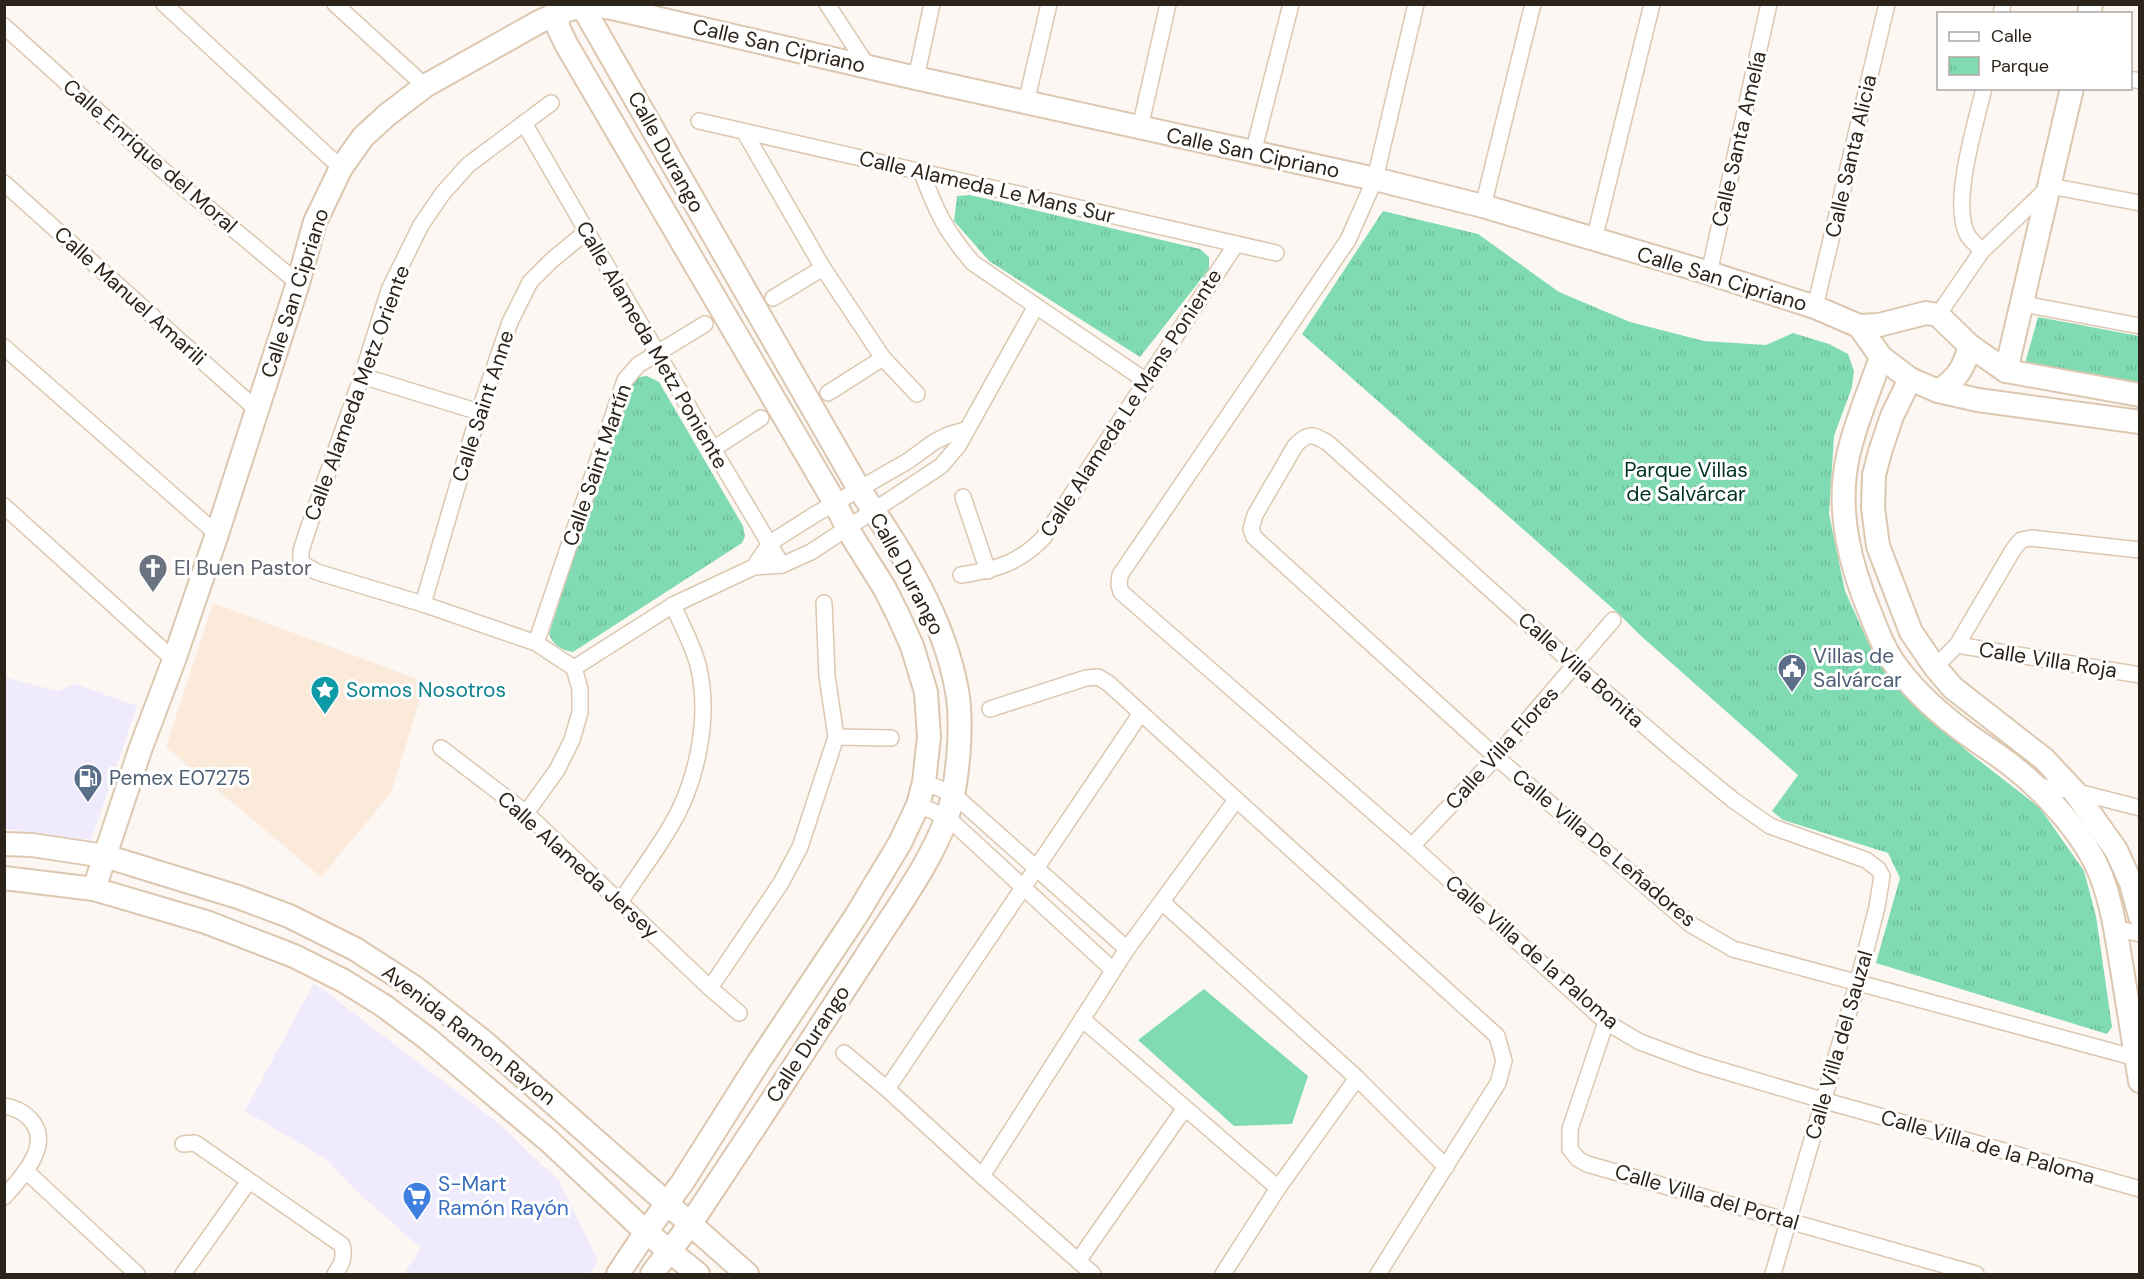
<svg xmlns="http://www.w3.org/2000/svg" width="2144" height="1279" viewBox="0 0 2144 1279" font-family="'DM Sans',sans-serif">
<defs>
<pattern id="park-tufts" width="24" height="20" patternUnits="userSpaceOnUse" patternTransform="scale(1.5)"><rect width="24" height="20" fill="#80dbb3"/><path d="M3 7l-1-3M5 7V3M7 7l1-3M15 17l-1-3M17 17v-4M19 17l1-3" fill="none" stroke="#6fbc99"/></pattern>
</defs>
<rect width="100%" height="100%" fill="#fcf7f3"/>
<g fill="#efebfd">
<path d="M 4,677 L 58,691 L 75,684 L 137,706 L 91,840 L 5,829 Z"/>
<path d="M 314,983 L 498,1123 L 559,1181 L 598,1261 L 589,1274 L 404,1274 L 421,1248 L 364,1198 L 326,1159 L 245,1111 Z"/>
</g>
<path fill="#fbead9" d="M 213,603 L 425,682 L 391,793 L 321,877 L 166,747 Z"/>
<path fill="#80dbb3" d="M 1204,989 L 1308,1076 L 1292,1124 L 1234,1126 L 1138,1040 Z"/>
<g fill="url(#park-tufts)">
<path d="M 970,195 L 1200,249 L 1209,257 L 1209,269 L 1140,357 L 989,261 L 954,221 L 957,196 Z"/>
<path d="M 1383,211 L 1478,234 L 1559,292 L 1630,322 L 1704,341 L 1766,345 L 1793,333 L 1829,344 L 1848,354 L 1854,371 L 1852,387 L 1834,436 L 1829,514 L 1845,591 L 1873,653 L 1908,699 L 1967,751 L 2040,808 L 2084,871 L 2096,916 L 2112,1027 L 2107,1034 L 1876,963 L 1900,878 L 1888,853 L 1783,820 L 1772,811 L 1798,775 L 1641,636 L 1619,614 L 1302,334 Z"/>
<path d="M 2038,317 L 2139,336 L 2139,382 L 2024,367 Z"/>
<path d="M 647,376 L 659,382 L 743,526 L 745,536 L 742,543 L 573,652 C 561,650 553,645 549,634 L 631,378 Z"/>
</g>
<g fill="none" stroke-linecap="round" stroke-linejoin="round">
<g stroke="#dcc7b0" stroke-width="18">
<g id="street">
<path d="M 164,4 L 341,168"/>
<path d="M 335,4 L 425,86"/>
<path d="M 827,4 L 868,67"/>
<path d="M 1416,4 L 1375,179 L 1348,240 L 1120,575 L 1119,585 L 1121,592 L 1412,846 L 1606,1022 L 1640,1042 L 1697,1063 L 1822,1100 L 2140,1189"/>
<path d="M 2001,14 L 2003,4"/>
<path d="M 4,26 L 165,172 L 298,283"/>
<path d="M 916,78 L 932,4"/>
<path d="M 2130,79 L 2140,81"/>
<path d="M 1026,103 L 1049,4"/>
<path d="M 699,121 L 1276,253"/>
<path d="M 524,123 L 713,449 L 782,565"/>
<path d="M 1140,128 L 1168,4"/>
<path d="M 745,133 L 823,268 L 883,358 L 917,394"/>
<path d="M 1253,153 L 1291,4"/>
<path d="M 922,173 C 936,211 946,232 973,263 L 1146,381"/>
<path d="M 4,183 L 257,410"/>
<path d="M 1483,206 L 1533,4"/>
<path d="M 1594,240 L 1652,4"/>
<path d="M 1982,251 C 1978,246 1970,240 1967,234 C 1951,201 1976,123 1984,88"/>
<path d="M 1709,273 L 1769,4"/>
<path d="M 773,298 L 823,268"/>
<path d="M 2023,304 L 2140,326"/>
<path d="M 1815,307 L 1887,4"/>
<path d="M 1938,315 L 1982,251 L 2050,186 L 2140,203"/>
<path d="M 4,347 L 217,534"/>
<path d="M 362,376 L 479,412"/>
<path d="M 828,393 L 883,358"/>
<path d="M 713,449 L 761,418"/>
<path d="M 963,497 L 988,571"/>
<path d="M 4,506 L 174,660"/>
<path d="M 754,567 L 770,543 L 814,515 L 908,461 L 934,442 L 948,435 L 965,430"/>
<path d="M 961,575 C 995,570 1020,563 1044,537 L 1236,244"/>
<path d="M 423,604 L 479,412 L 510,322 L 530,282 L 552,260 L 586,232"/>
<path d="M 536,643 L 625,380 L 638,365 L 705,324"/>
<path d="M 1957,645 L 2140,675"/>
<path d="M 1935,667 L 1957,645 L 2013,550 L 2021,540 L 2031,538 L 2140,550"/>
<path d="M 574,668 L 673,605 L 754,567 L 782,565 L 811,552 L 941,466 L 958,446 L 1036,306"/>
<path d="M 990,709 L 1086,678 L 1098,677 L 1108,683 L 1497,1036 L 1504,1061 L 1498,1083 L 1378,1274"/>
<path d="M 836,737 L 891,738"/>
<path d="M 441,748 L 526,813 L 710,988 L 739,1013"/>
<path d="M 924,782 L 953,794 L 1127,949"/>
<path d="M 2037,786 L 2074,791 L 2140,808"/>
<path d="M 918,805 L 947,817 L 1113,970"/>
<path d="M 526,813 L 557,770 L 572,740 L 580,712 L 580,689 L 574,668 L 536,643 L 423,604 L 317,572 L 301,563 L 301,551 L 307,532 L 362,376 L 389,290 L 421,225 L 443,193 L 468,165 L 551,103"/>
<path d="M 1412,846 L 1496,757 L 1613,620"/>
<path d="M 620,902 C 636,878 654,854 669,829 C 697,784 711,717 698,665 C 693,645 681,624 673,605"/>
<path d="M 1162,902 L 1357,1078 L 1446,1167"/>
<path d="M 2115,928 L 2140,934"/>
<path d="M 710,988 L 781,883 L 800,847 L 836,737 L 827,676 L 824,603"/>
<path d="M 1082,1019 L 1278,1188"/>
<path d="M 1606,1022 L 1570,1129 L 1570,1149 L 1578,1159 L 1587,1164 L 1976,1274"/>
<path d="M 844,1053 L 887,1089 L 982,1176 L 1093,1274"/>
<path d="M 887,1089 L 1141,713"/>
<path d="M 4,1106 C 13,1107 24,1112 30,1119 C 54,1144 21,1178 4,1197"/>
<path d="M 183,1144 L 195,1143 L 342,1245 C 345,1258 342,1264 335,1274"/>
<path d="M 26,1171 L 137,1274"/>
<path d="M 982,1176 L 1127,949 L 1236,800"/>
<path d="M 1078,1261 L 1185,1108"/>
<path d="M 183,1274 L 249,1181"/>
<path d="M 1223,1274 L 1278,1188 L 1357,1078"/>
<path d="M 1773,1274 L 1858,981 L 1877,907 L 1882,876 L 1878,869 L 1866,860 L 1770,826 L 1733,800 L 1676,753 L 1575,666 L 1328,443 C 1312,434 1308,432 1295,446 L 1255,515 L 1251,529 L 1254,537 L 1496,757 L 1690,924 L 1714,938 L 1733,949 L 2140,1059"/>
</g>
</g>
<g stroke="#dcc7b0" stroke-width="26">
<g id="secondary">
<path d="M 557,4 L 558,27 L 566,44 L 835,503 L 850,533 L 885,589 L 898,615 L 912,646 L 926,692 L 929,737 L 924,782 L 918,805 L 900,843 L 856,916 L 758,1063 L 682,1183 L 646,1232 L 618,1274"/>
<path d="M 581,4 L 859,489 C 901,550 944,617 957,691 C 963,724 958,786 947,817 C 930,865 892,915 865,958 C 808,1046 751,1133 693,1220 C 680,1239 665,1256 652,1274"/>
<path d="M 2089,14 L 2091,4"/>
<path d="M 1859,326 L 1881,357 L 1910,379 L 1938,391 L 1978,400 L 2140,422"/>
<path d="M 1881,357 C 1870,390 1855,423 1848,456 C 1836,511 1850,565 1871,615 C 1877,631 1883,646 1892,660 C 1910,687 1934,709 1959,728 C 1974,740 1991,750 2007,762 C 2039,786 2075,824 2094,860 C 2111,893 2116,933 2122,969 C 2128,1007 2134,1044 2140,1081"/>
<path d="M 2006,371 L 2072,88"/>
<path d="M 1910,379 L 1892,416 L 1880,452 L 1874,475 L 1873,508 L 1878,546 L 1911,632 L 1935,667 L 1953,688 L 2044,759 L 2074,791 L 2116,850 L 2131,883 L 2140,916"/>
<path d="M 1938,391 C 1957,380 1964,367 1970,346"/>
<path d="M 4,844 L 32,845 L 105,856 L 238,897 L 289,916 L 355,949 L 414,987 L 484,1042 L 747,1274"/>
<path d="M 4,878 L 94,889 L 206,922 L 294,956 L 344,981 L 384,1006 L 428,1039 L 549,1141 L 646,1232 L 698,1274"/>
<path d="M 94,889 L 140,750 L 174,660 L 217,534 L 298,283 L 315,222 L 341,168 L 363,137 L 387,115 L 425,86 L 537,23 C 563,10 583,2 612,8 L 916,78 L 1375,179 L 1483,206 L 1709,273 L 1815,307 L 1859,326 L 1879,325 L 1926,313 L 1938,315 L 1970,346 L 2006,371 L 2140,395"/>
</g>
</g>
<use href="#street" stroke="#fff" stroke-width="15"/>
<use href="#secondary" stroke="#fff" stroke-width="22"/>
</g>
<defs>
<g id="church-pin" transform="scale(1.5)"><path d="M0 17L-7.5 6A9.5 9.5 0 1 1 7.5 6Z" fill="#6b7280" stroke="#fff"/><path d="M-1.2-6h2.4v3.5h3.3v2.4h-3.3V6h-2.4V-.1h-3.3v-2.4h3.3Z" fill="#fff"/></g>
<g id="civic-pin" transform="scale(1.5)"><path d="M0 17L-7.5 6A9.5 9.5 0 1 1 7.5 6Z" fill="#5c6f8a" stroke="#fff"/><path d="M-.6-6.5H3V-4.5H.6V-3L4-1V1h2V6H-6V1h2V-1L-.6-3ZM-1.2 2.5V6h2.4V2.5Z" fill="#fff"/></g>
<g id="sight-pin" transform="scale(1.5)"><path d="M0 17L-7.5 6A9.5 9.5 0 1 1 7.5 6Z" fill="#0f9aa8" stroke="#fff"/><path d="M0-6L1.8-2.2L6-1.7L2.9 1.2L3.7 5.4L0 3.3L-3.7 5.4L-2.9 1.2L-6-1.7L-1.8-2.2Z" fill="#fff"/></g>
<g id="fuel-pin" transform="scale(1.5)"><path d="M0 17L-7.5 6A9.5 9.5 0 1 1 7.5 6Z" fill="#5c6f8a" stroke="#fff"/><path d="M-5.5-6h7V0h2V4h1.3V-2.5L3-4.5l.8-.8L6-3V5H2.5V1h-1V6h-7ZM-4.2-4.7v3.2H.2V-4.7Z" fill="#fff"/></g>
<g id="supermarket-pin" transform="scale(1.5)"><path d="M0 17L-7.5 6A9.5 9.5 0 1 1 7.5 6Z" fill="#3f7fe0" stroke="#fff"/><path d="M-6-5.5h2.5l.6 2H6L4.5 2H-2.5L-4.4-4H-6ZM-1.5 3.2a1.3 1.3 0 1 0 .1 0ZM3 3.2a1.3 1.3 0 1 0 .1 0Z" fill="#fff"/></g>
</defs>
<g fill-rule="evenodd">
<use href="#church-pin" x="153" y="568"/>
<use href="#civic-pin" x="1792" y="668"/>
<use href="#sight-pin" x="325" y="690"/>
<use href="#fuel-pin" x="88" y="778"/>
<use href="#supermarket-pin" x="417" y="1196"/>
</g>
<g text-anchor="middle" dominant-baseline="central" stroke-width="6" stroke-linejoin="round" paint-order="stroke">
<g font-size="21" fill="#2c241b" stroke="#fff">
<text transform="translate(779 46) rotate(13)">Calle San Cipriano</text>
<text transform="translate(1739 139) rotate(-77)">Calle Santa Amelía</text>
<text transform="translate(666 152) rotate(61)">Calle Durango</text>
<text transform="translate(1253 153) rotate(12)">Calle San Cipriano</text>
<text transform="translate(150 156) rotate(41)">Calle Enrique del Moral</text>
<text transform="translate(1851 156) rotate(-77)">Calle Santa Alicia</text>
<text transform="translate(987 187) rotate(13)">Calle Alameda Le Mans Sur</text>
<text transform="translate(1722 279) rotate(17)">Calle San Cipriano</text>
<text transform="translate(295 293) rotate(-72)">Calle San Cipriano</text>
<text transform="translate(130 296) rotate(42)">Calle Manuel Amarili</text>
<text transform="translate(652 345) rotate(60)">Calle Alameda Metz Poniente</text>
<text transform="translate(357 393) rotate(-70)">Calle Alameda Metz Oriente</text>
<text transform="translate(1131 403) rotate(-57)">Calle Alameda Le Mans Poniente</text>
<text transform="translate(483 406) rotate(-72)">Calle Saint Anne</text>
<text transform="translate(597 465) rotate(-71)">Calle Saint Martín</text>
<text transform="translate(907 574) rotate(62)">Calle Durango</text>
<text transform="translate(2048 660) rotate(9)">Calle Villa Roja</text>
<text transform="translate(1581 670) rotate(42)">Calle Villa Bonita</text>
<text transform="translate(1502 748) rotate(-48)">Calle Villa Flores</text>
<text transform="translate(1604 848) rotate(40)">Calle Villa De Leñadores</text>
<text transform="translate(578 865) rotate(42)">Calle Alameda Jersey</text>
<text transform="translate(1532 952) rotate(41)">Calle Villa de la Paloma</text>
<text transform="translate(469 1035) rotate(38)">Avenida Ramon Rayon</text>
<text transform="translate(808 1044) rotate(-57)">Calle Durango</text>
<text transform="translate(1839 1045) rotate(-74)">Calle Villa del Sauzal</text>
<text transform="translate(1988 1147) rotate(16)">Calle Villa de la Paloma</text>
<text transform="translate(1707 1197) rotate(16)">Calle Villa del Portal</text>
</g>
<g font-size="21" fill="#003221" stroke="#fff">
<text x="1686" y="470">Parque Villas<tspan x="1686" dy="24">de Salvárcar</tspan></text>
</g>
<g font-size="21" fill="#5b616d" stroke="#fff" text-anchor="start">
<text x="174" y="568">El Buen Pastor</text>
</g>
<g font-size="21" fill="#4e5e75" stroke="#fff" text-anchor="start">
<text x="1813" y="656">Villas de<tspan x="1813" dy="24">Salvárcar</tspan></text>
<text x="109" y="778">Pemex E07275</text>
</g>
<g font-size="21" fill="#0d838f" stroke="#fff" text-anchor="start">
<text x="346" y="690">Somos Nosotros</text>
</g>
<g font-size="21" fill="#366cbe" stroke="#fff" text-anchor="start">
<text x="438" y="1184">S-Mart<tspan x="438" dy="24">Ramón Rayón</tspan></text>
</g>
</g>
<rect width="2144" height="1279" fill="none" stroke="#2c241b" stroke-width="12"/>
<rect x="1937" y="12" width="195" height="78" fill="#ffffff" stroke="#aba7a4" stroke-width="1.5"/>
<rect x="1949" y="32" width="30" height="9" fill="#ffffff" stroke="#aba7a4" stroke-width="1.5"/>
<text x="1991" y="42" font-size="18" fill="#2c241b">Calle</text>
<rect x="1949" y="57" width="30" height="18" fill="url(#park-tufts)" stroke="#aba7a4" stroke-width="1.5"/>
<text x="1991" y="72" font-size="18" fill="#2c241b">Parque</text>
</svg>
